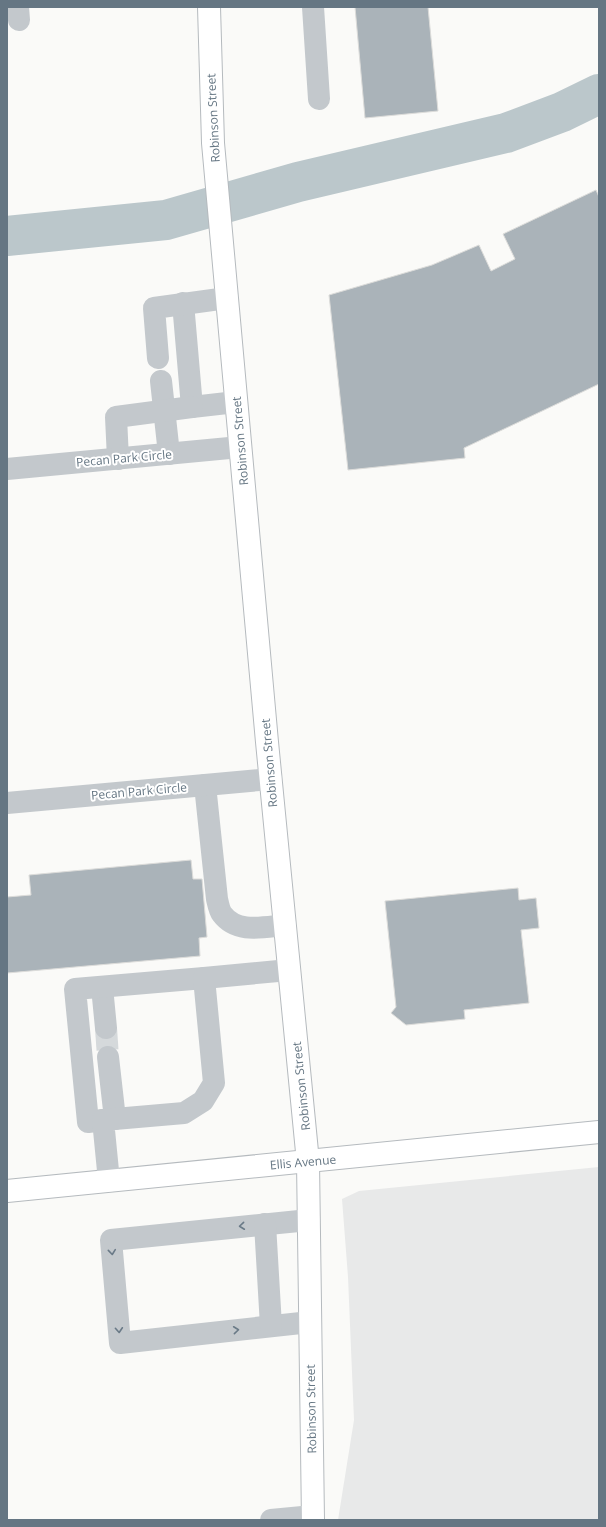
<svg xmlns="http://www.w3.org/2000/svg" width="606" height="1527" viewBox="0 0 606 1527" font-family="'Open Sans',sans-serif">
<rect width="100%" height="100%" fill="#fafaf8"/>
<path fill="#e8e9e9" d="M 599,1167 L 599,1520 L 338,1520 L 354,1420 L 348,1277 L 342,1199 L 359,1191 Z"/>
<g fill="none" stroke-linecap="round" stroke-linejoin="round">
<path stroke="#bbc7cb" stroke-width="40" d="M 7,236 L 166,220 L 298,182 L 506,133 L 562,112 L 599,94"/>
</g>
<g fill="#aab3b9" stroke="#dcdcda">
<path d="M 355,7 L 428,7 L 438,111 L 365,118 Z"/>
<path d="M 596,190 L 599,197 L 599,384 L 464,448 L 465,458 L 348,470 L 329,295 L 432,265 L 479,245 L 491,271 L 515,259 L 503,234 Z"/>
<path d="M 191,860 L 193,879 L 202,879 L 207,937 L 199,938 L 200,956 L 7,973 L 7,897 L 31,895 L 29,875 Z"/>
<path d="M 518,888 L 519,900 L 536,898 L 539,928 L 521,930 L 529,1003 L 464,1010 L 465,1019 L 406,1025 L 391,1013 L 396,1007 L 385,901 Z"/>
</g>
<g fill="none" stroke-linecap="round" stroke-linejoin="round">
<path stroke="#d5d9db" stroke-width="22" stroke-dasharray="22 11" stroke-linecap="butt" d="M 106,1028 L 108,1057"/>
<g stroke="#b5babe" stroke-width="24">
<g id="major">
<path d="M 209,7 L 213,143 L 267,742 L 308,1162 L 313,1520"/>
<path d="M 7,1191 L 599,1132"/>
</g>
</g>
<g stroke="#c3c8cc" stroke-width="22">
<path d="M 18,7 L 19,20"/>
<path d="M 313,7 L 319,99"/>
<path d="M 183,303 L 192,407 L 236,402"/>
<path d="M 158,358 L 154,308 L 227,298"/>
<path d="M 161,381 L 169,454"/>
<path d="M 118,459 L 116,417 L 192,407"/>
<path d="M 7,469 L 240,447"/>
<path d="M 205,785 L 217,899 C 218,903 219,910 222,914 C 237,934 263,927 285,925"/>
<path d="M 7,803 L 271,779"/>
<path d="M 102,987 L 106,1028"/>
<path d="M 108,1057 L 115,1119"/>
<path d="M 103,1120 L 88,1122 L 75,989 L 204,978"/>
<path d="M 109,1181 L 103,1120 L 184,1113 L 203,1101 L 214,1083 L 204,978 L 289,970"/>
<path d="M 309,1220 L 111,1240 L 120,1343 L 310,1322"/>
<path d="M 265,1224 L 271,1326"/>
<path d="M 271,1520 L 313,1516"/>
</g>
<use href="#major" stroke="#fff" stroke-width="22"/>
</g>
<defs><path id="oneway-chevron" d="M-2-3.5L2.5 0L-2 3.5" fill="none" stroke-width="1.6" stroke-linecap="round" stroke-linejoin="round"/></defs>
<g stroke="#6a7a87">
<use href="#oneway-chevron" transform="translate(242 1226) rotate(174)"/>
<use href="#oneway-chevron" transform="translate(112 1252) rotate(84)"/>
<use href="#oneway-chevron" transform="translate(119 1330) rotate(86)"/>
<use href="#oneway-chevron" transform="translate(236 1330) rotate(-6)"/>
</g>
<g text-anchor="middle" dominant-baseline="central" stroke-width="4" stroke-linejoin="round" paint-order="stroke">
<g font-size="12" fill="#657683" stroke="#fff">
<text transform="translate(213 118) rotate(-93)">Robinson Street</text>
<text transform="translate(240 441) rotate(-95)">Robinson Street</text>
<text transform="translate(124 458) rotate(-5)">Pecan Park Circle</text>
<text transform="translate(269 763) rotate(-95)">Robinson Street</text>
<text transform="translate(139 791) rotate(-5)">Pecan Park Circle</text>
<text transform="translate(301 1086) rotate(-96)">Robinson Street</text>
<text transform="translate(303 1162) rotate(-5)">Ellis Avenue</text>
<text transform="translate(311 1409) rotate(-91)">Robinson Street</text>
</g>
</g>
<rect width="606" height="1527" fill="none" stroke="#657683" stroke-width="16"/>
</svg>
